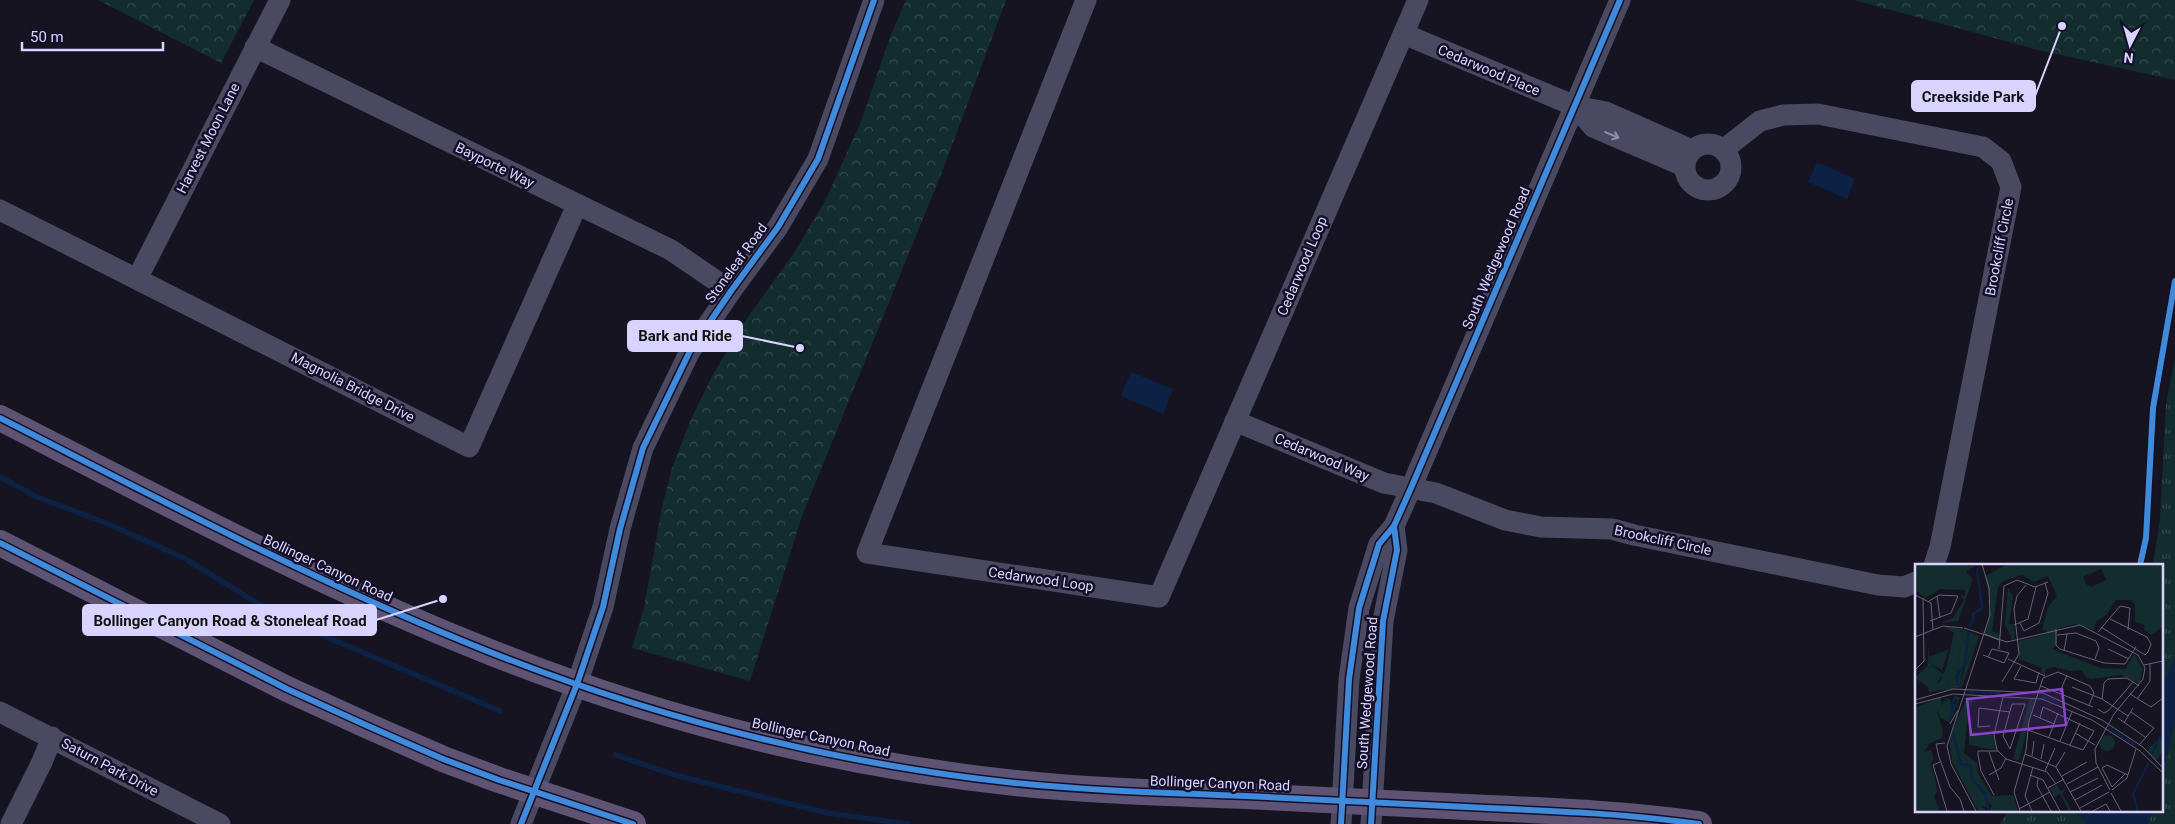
<svg xmlns="http://www.w3.org/2000/svg" width="2175" height="824" viewBox="0 0 2175 824" font-family="Roboto,sans-serif">
<defs>
<pattern id="grass-tufts" width="24" height="20" patternUnits="userSpaceOnUse" patternTransform="scale(1.25)"><rect width="24" height="20" fill="#132c2d"/><path d="M3 7l-1-3M5 7V3M7 7l1-3M15 17l-1-3M17 17v-4M19 17l1-3" fill="none" stroke="#354a4c"/></pattern>
<pattern id="park-crowns" width="20" height="18" patternUnits="userSpaceOnUse" patternTransform="scale(1.25)"><rect width="20" height="18" fill="#132c2d"/><path d="M2 6a3 3 0 1 1 6 0M12 15a3 3 0 1 1 6 0" fill="none" stroke="#354a4c"/></pattern>
</defs>
<rect width="100%" height="100%" fill="#161421"/>
<path fill="url(#grass-tufts)" d="M 2175,358 L 2175,824 L 2000,824 L 2009,810 L 2161,810 L 2161,565 L 2153,565 L 2160,519 L 2166,404 Z"/>
<g fill="url(#park-crowns)">
<path d="M 98,0 L 254,0 L 221,63 Z"/>
<path d="M 906,0 L 1006,0 L 944,167 L 802,516 L 750,681 L 632,648 L 644,608 L 662,507 L 672,468 L 691,419 L 712,376 L 745,321 L 792,256 L 825,201 L 860,124 L 890,37 Z"/>
<path d="M 1854,0 L 2175,0 L 2175,80 L 2042,51 Z"/>
</g>
<g fill="#0d2144">
<path d="M 1817,162 L 1855,179 L 1847,199 L 1808,182 Z"/>
<path d="M 1131,372 L 1173,389 L 1163,414 L 1121,396 Z"/>
<path d="M 2175,659 L 2175,720 L 2161,782 L 2161,687 Z"/>
<path d="M 2072,810 L 2154,810 L 2148,824 L 2088,824 Z"/>
</g>
<g fill="none" stroke-linecap="round" stroke-linejoin="round">
<g stroke="#0d2144" stroke-width="5.5">
<path d="M 0,477 L 37,497 L 106,523 L 184,558 L 280,617 L 500,711"/>
<path d="M 616,755 L 678,776 L 827,813 L 908,824"/>
</g>
<g stroke="#4a4962" stroke-width="21">
<path d="M 1086,0 L 867,553 L 1159,597 L 1418,0"/>
<path d="M 1404,34 L 1575,106 L 1606,112 L 1692,150"/>
<path d="M 255,47 L 671,250 L 731,291"/>
<path d="M 1575,106 L 1593,127 L 1684,166"/>
<circle cx="1708" cy="167" r="23"/>
<path d="M 1723,150 L 1760,121 L 1783,115 L 1818,114 L 1983,147 L 2001,161 L 2011,187 L 1940,547 L 1934,565"/>
<path d="M 0,210 L 469,447 L 577,205"/>
<path d="M 138,277 L 280,0"/>
<path d="M 1235,421 L 1384,483 L 1436,493 L 1505,520 L 1541,527 L 1612,529 L 1634,535 L 1878,585 L 1904,587 L 1916,582"/>
<path d="M 0,712 L 220,824"/>
<path d="M 11,824 L 42,762 L 52,737"/>
<path d="M 521,824 L 577,684 L 603,607 L 620,529 L 643,448 L 690,351 L 731,291 L 778,227 L 818,159 L 874,0"/>
<path d="M 1341,824 L 1349,679 L 1359,608 L 1379,544 L 1394,526 L 1411,488 L 1620,0"/>
<path d="M 1371,824 L 1383,621 L 1397,550 L 1394,526"/>
</g>
<g stroke="#5e5373" stroke-width="26">
<path d="M 0,418 C 153,496 306,577 465,642 C 640,714 827,763 1015,783 C 1092,791 1169,793 1246,796 C 1326,800 1406,804 1487,808 C 1558,811 1629,814 1699,824"/>
<path d="M 0,543 L 287,689 L 368,726 L 443,759 L 499,780 L 633,824"/>
</g>
<g stroke="#130f26" stroke-width="9">
<g id="cycleway">
<path d="M 0,418 C 153,496 306,577 465,642 C 640,714 827,763 1015,783 C 1092,791 1169,793 1246,796 C 1326,800 1406,804 1487,808 C 1558,811 1629,814 1699,824"/>
<path d="M 0,543 L 287,689 L 368,726 L 443,759 L 499,780 L 633,824"/>
<path d="M 2140,565 L 2146,538 L 2153,408 L 2175,281"/>
<path d="M 521,824 L 577,684 L 603,607 L 620,529 L 643,448 L 690,351 L 731,291 L 778,227 L 818,159 L 874,0"/>
<path d="M 1341,824 L 1349,679 L 1359,608 L 1379,544 L 1394,526 L 1411,488 L 1620,0"/>
<path d="M 1371,824 L 1383,621 L 1397,550 L 1394,526"/>
</g>
</g>
<use href="#cycleway" stroke="#408adc" stroke-width="6"/>
</g>
<defs><path id="oneway-shaft" d="M-6 0H5M1.5-3L5.5 0L1.5 3" fill="none" stroke-width="1.6" stroke-linecap="round" stroke-linejoin="round" transform="scale(1.25)"/></defs>
<use stroke="#928eb0" href="#oneway-shaft" transform="translate(1612 135) rotate(23)"/>
<g text-anchor="middle" dominant-baseline="central" stroke-width="5" stroke-linejoin="round" paint-order="stroke">
<g font-size="14" fill="#d9d4ff" stroke="#130f26">
<text transform="translate(1489 70) rotate(23)">Cedarwood Place</text>
<text transform="translate(208 138) rotate(-63)">Harvest Moon Lane</text>
<text transform="translate(495 165) rotate(26)">Bayporte Way</text>
<text transform="translate(1999 247) rotate(-79)">Brookcliff Circle</text>
<text transform="translate(1496 258) rotate(-67)">South Wedgewood Road</text>
<text transform="translate(736 263) rotate(-54)">Stoneleaf Road</text>
<text transform="translate(1302 266) rotate(-67)">Cedarwood Loop</text>
<text transform="translate(353 387) rotate(27)">Magnolia Bridge Drive</text>
<text transform="translate(1322 457) rotate(23)">Cedarwood Way</text>
<text transform="translate(1663 540) rotate(12)">Brookcliff Circle</text>
<text transform="translate(328 568) rotate(25)">Bollinger Canyon Road</text>
<text transform="translate(1041 579) rotate(8)">Cedarwood Loop</text>
<text transform="translate(1367 693) rotate(-86)">South Wedgewood Road</text>
<text transform="translate(821 737) rotate(12)">Bollinger Canyon Road</text>
<text transform="translate(110 767) rotate(28)">Saturn Park Drive</text>
<text transform="translate(1220 783) rotate(2)">Bollinger Canyon Road</text>
</g>
</g>
<g transform="translate(1915 564)">
<rect width="248" height="248" fill="#161421"/>
<path d="M 0,0 L 60,2 L 51,8 L 58,15 L 43,57 L 26,59 L 38,54 L 49,36 L 45,31 L 50,32 L 50,26 L 25,25 L 10,34 L 0,26 ZM 93,24 L 98,32 L 94,60 L 98,60 L 100,75 L 97,76 L 90,60 ZM 51,67 L 61,72 L 61,78 L 52,99 L 49,97 L 45,122 L 39,120 L 33,124 L 32,119 L 40,114 L 46,81 L 56,71 L 51,70 ZM 13,81 L 15,100 L 28,110 L 20,122 L 13,123 L 0,114 L 13,101 ZM 39,132 L 45,133 L 35,159 L 26,154 L 23,149 L 29,137 L 33,137 L 28,134 L 35,135 L 37,144 L 42,137 ZM 26,133 L 27,143 L 22,149 L 28,166 L 27,174 L 14,180 L 9,188 L 16,186 L 19,195 L 15,200 L 20,213 L 22,228 L 19,232 L 25,247 L 0,247 L 0,144 ZM 52,133 L 60,133 L 54,145 L 49,189 L 62,199 L 63,210 L 77,232 L 98,231 L 103,247 L 75,247 L 77,241 L 73,239 L 72,243 L 66,242 L 72,247 L 63,247 L 37,197 L 34,174 Z" fill="#132c2d"/>
<path d="M 29,63 L 47,65 L 48,68 L 48,65 L 64,72 L 47,123 L 14,128 L 13,123 L 25,118 L 32,101 L 39,69 ZM 51,68 L 61,72 L 61,78 L 52,99 L 49,97 L 47,102 L 50,103 L 45,122 L 39,120 L 34,123 L 32,119 L 34,117 L 38,119 L 40,114 L 46,81 L 56,71 Z" fill="#132c2d" fill-rule="evenodd"/>
<path d="M 247,0 L 247,63 L 237,71 L 229,66 L 230,61 L 220,58 L 220,40 L 216,36 L 201,36 L 192,50 L 181,58 L 179,66 L 161,60 L 142,65 L 141,81 L 137,85 L 185,104 L 210,105 L 219,90 L 228,105 L 224,120 L 206,111 L 177,115 L 172,114 L 166,106 L 155,107 L 140,103 L 131,105 L 130,112 L 126,109 L 127,104 L 104,95 L 104,77 L 134,69 L 127,65 L 128,62 L 133,43 L 142,32 L 133,12 L 119,18 L 107,11 L 88,17 L 83,23 L 77,67 L 86,71 L 85,77 L 69,70 L 76,44 L 70,12 L 91,1 ZM 186,5 L 191,16 L 176,23 L 171,20 L 168,13 ZM 115,134 L 120,135 L 104,196 L 98,195 ZM 54,167 L 78,171 L 81,186 L 54,181 ZM 247,171 L 247,188 L 241,197 L 232,187 ZM 142,221 L 145,227 L 152,224 L 147,229 L 157,247 L 154,247 L 145,230 L 139,233 L 135,225 Z" fill="#132c2d" fill-rule="evenodd"/>
<path d="M108 87a6 6 0 1 1 12 0a6 6 0 1 1-12 0ZM 34,85 L 27,106 L 15,100 L 14,93 ZM184 179a8 8 0 1 1 16 0a8 8 0 1 1-16 0Z" fill="#132c2d"/>
<path fill="none" stroke="#0d2144" stroke-width="2.5" d="M 54,62 L 58,58 L 58,50 L 67,44 L 62,4M 43,122 L 42,111 L 50,100 L 53,68M 54,128 L 85,129M 126,132 L 144,138M 35,158 L 39,134M 194,164 L 220,181M 38,169 L 46,200 L 55,201 L 57,214 L 70,230 L 74,247M 237,189 L 244,175 L 248,174M 223,247 L 218,230 L 234,198"/>
<path fill="none" stroke="#64617a" stroke-width="1" d="M 0,31 L 16,39 L 18,66M 22,32 L 25,54M 14,37 L 24,31 L 43,32 L 36,49 L 15,57M 105,59 L 109,67 L 124,59 L 133,29 L 130,19M 99,61 L 113,55 L 121,23M 186,63 L 230,91 L 233,88 L 236,80 L 232,73 L 195,55M 49,64 L 92,78 L 165,61 L 223,91 L 230,104 L 228,115 L 199,150 L 180,185 L 181,199 L 195,226M 141,65 L 141,81 L 145,85 L 189,99 L 210,100 L 221,83M 183,68 L 205,42 L 215,44 L 213,66M 70,70 L 84,76M 142,71 L 161,69 L 181,77 L 184,84 L 180,95M 0,73 L 28,62 L 48,64M 84,85 L 89,22 L 102,16 L 120,23 L 133,18M 193,85 L 214,95M 149,87 L 152,70M 68,91 L 89,99 L 94,89 L 77,85 L 73,93M 93,95 L 130,112M 229,101 L 248,97M 106,102 L 99,115 L 121,119 L 124,108M 0,106 L 9,97 L 8,34M 87,118 L 104,90 L 99,45 L 102,32 L 111,21M 126,122 L 178,143M 157,123 L 187,135 L 213,152M 145,128 L 152,111M 215,130 L 236,143 L 248,134M 88,133 L 79,171 L 82,186 L 91,195 L 132,208 L 141,220M 187,135 L 189,119 L 193,115 L 212,114 L 224,122M 222,135 L 235,117 L 235,99M 0,136 L 38,125 L 128,129 L 187,156 L 228,183 L 248,204M 0,140 L 38,130 L 127,135 L 177,156 L 225,187 L 248,209M 97,140 L 110,140 L 95,185 L 88,172 ZM 183,145 L 189,149 L 193,147 L 218,118M 216,148 L 239,164 L 224,181M 118,151 L 139,160M 203,154 L 230,173M 209,159 L 218,144M 35,160 L 43,146M 75,162 L 63,163 L 64,144 L 95,148M 113,166 L 168,186 L 179,167 L 128,143 L 125,154M 160,169 L 180,181M 134,173 L 143,149M 145,177 L 157,148M 30,179 L 21,180 L 24,193 L 35,223 L 45,235 L 49,247M 155,181 L 165,159M 74,188 L 84,216M 110,190 L 141,203 L 166,247M 117,192 L 119,177M 126,195 L 129,180M 25,198 L 18,201 L 32,247M 141,203 L 150,188M 130,207 L 140,184M 210,210 L 197,223 L 187,204 L 192,201 L 213,211M 74,211 L 86,204 L 91,194M 115,211 L 128,216 L 145,247M 147,212 L 172,198M 123,214 L 122,222 L 136,247M 152,220 L 183,203M 133,224 L 149,215M 197,226 L 212,214 L 221,185M 155,228 L 183,214M 196,229 L 206,247M 79,231 L 66,207 L 63,191 L 63,187 L 83,187M 160,236 L 187,221M 165,244 L 194,228M 104,245 L 135,228M 61,247 L 36,200 L 32,182 L 75,51 L 74,24 L 67,0M 105,247 L 99,228 L 111,186 L 114,157 L 128,114 L 143,108 L 175,122 L 179,129 L 174,141M 117,247 L 110,232 L 118,203M 178,247 L 191,240 L 195,247"/>
<path fill="#8945c9" fill-opacity="0.15" stroke="#8945c9" stroke-width="2.5" d="M 147,125 L 151,161 L 56,171 L 52,135 Z"/>
<rect width="248" height="248" fill="none" stroke="#d9d4ff" stroke-width="2.5"/>
</g>
<path fill="none" stroke="#d9d4ff" stroke-width="2" d="M2062 26L2035 96M800 348L742 336M443 599L376 620"/>
<g fill="#d9d4ff" stroke="#130f26" stroke-width="2">
<circle cx="2062" cy="26" r="5"/>
<circle cx="800" cy="348" r="5"/>
<circle cx="443" cy="599" r="5"/>
</g>
<g fill="#d9d4ff" stroke="#d9d4ff" stroke-width="2">
<rect x="1912" y="81" width="123" height="30" rx="5"/>
<rect x="628" y="321" width="114" height="30" rx="5"/>
<rect x="83" y="605" width="293" height="30" rx="5"/>
</g>
<g font-size="15" text-anchor="middle" font-weight="bold" fill="#111">
<text x="1973" y="102">Creekside Park</text>
<text x="685" y="341">Bark and Ride</text>
<text x="230" y="626">Bollinger Canyon Road &amp; Stoneleaf Road</text>
</g>
<g transform="translate(2130 45) rotate(186)" stroke="#130f26" stroke-width="4" paint-order="stroke">
<path d="M0-4L9 19L0 12L-9 19Z" fill="#d9d4ff"/>
<text y="-8" font-size="14" font-weight="bold" text-anchor="middle" fill="#d9d4ff">N</text>
</g>
<path d="M22 42v8h141v-8" fill="none" stroke="#d9d4ff" stroke-width="2.5"/>
<text x="30" y="42" font-size="15" fill="#d9d4ff" stroke="#130f26" stroke-width="4" paint-order="stroke">50 m</text>
</svg>
